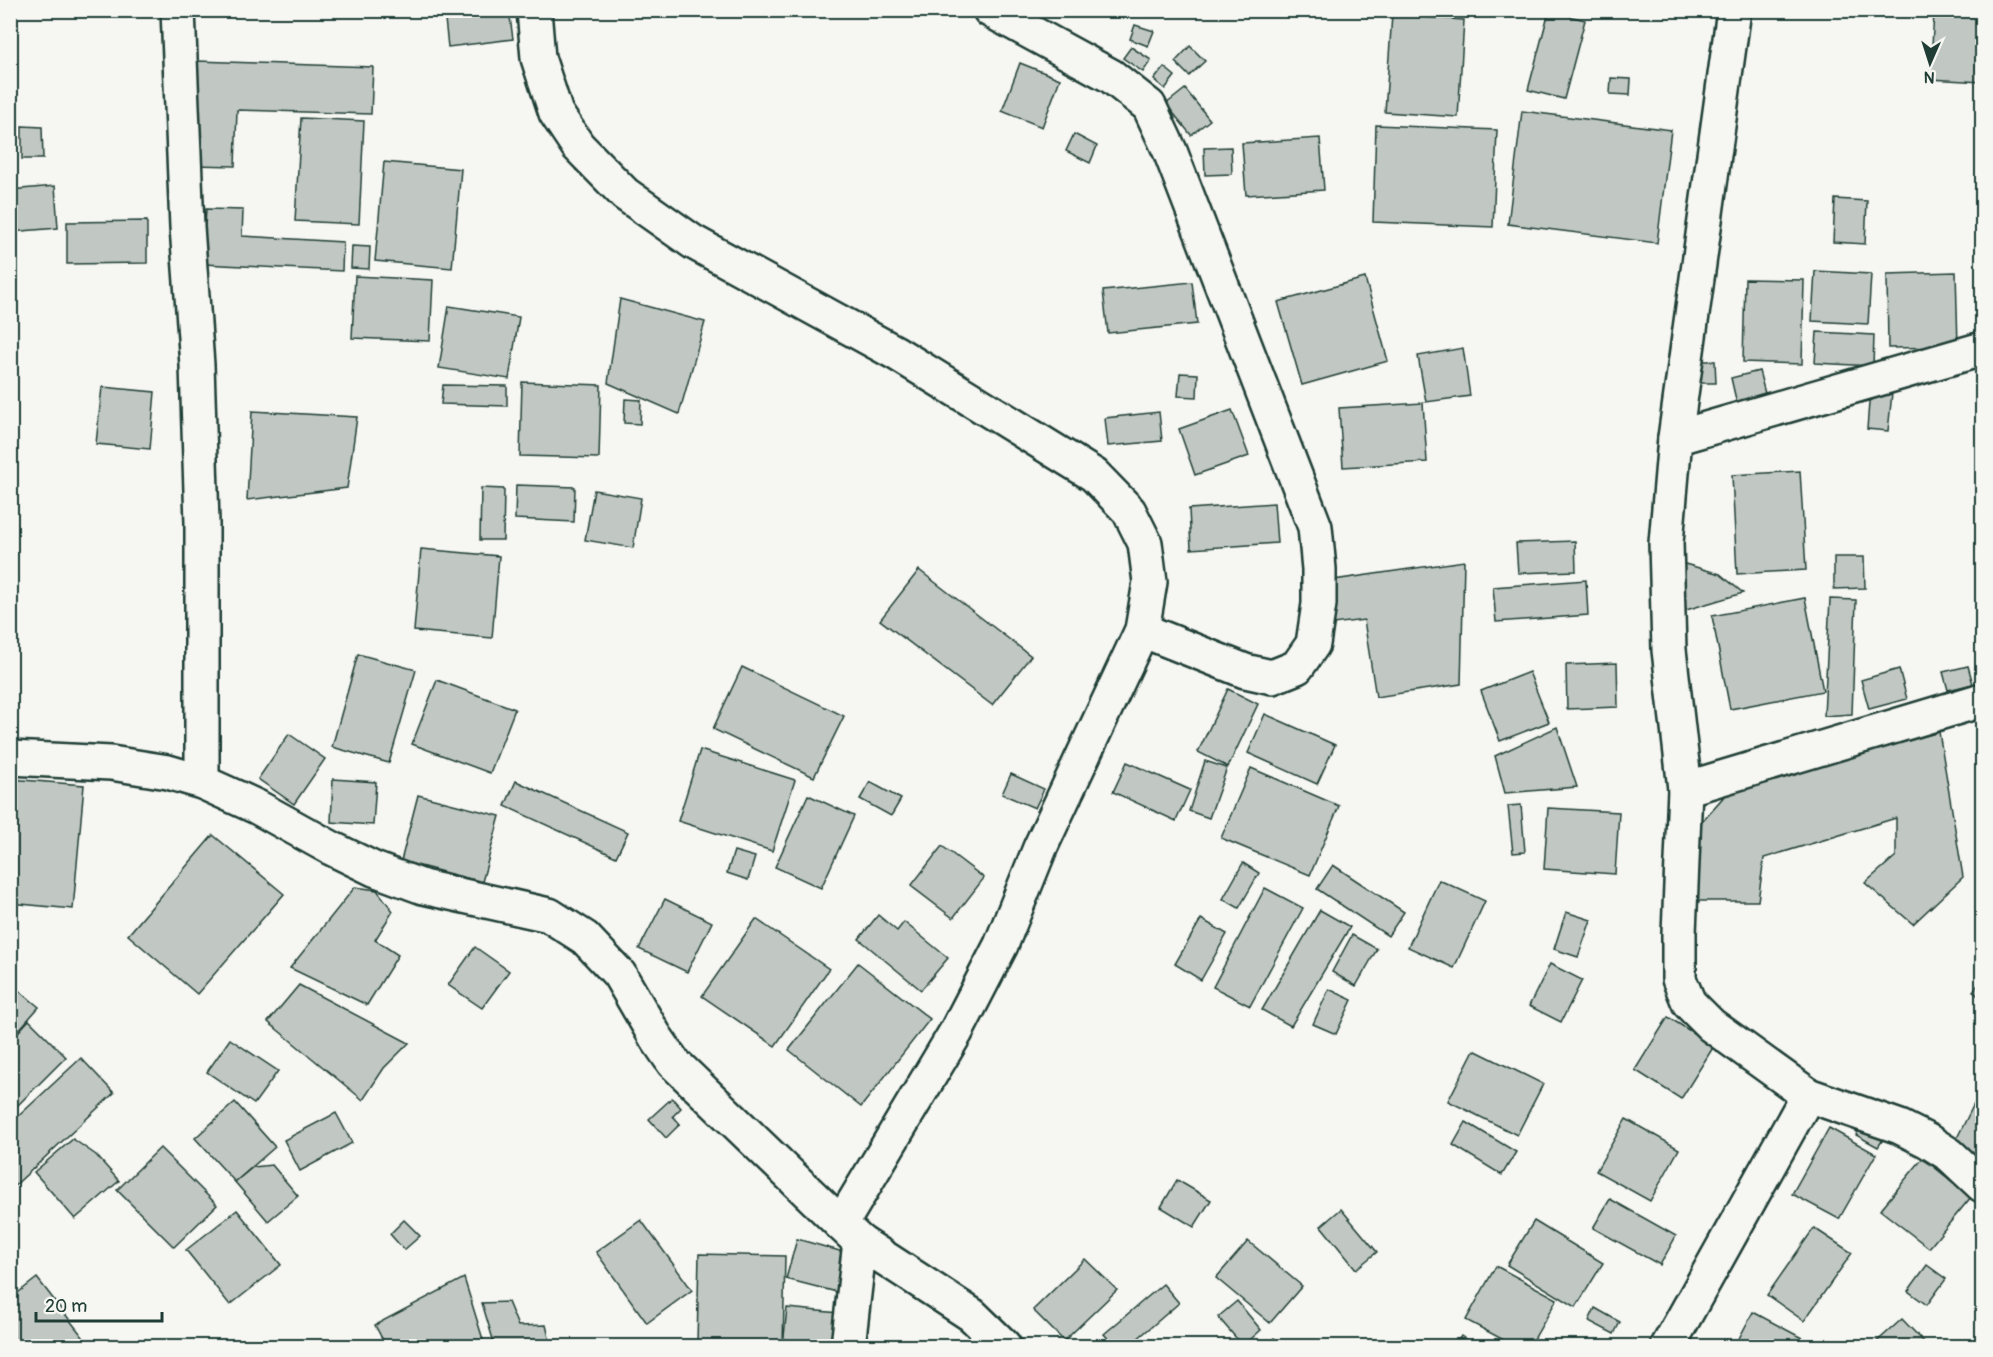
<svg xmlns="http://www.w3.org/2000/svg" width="1993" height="1357" viewBox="0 0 1993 1357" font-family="Pangolin,sans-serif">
<rect width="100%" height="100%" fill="#f6f6f2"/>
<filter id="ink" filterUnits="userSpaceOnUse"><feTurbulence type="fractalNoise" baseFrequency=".0167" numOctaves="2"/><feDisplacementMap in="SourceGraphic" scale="12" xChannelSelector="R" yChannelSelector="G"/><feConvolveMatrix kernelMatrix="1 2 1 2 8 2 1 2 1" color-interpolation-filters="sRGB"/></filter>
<g filter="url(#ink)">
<g fill="#c1c8c3" stroke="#1f3d34" stroke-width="1.5">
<path d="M 444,10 L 509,10 L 513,39 L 448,47 Z"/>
<path d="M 1862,10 L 1934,10 L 1934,13 Z"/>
<path d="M 1549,11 L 1585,20 L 1564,99 L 1528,90 Z"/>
<path d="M 1934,13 L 1982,17 L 1982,82 L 1930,79 Z"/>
<path d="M 1392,15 L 1464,20 L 1458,117 L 1385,112 Z"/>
<path d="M 1135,25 L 1154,31 L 1148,46 L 1130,39 Z"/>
<path d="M 1190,46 L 1205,61 L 1189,76 L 1175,62 Z"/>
<path d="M 1131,47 L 1151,60 L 1143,72 L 1123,58 Z"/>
<path d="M 197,61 L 373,67 L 371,114 L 237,110 L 235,166 L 194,165 Z"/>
<path d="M 1020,63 L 1060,79 L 1042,127 L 1002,111 Z"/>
<path d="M 1164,67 L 1175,76 L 1165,89 L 1154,80 Z"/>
<path d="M 1611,78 L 1631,79 L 1630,95 L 1610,94 Z"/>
<path d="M 1185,89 L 1210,120 L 1191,135 L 1166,104 Z"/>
<path d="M 1522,111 L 1671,130 L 1657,243 L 1508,224 Z"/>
<path d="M 301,118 L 364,121 L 359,224 L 295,221 Z"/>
<path d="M 1376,125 L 1497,130 L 1493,227 L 1373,222 Z"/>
<path d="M 22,126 L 42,127 L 43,159 L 22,159 Z"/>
<path d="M 1074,134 L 1097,146 L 1090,163 L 1066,151 Z"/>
<path d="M 1320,138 L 1324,190 L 1246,195 L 1242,143 Z"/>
<path d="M 1231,147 L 1232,174 L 1205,175 L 1204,148 Z"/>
<path d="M 384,162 L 461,169 L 452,268 L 375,261 Z"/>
<path d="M 55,186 L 58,228 L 10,232 L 10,190 Z"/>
<path d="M 1835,199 L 1867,201 L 1865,244 L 1833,242 Z"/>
<path d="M 206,209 L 243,210 L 242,236 L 343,242 L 342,271 L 203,264 Z"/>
<path d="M 147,221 L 147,263 L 67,264 L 67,222 Z"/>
<path d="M 352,246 L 370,247 L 369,269 L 351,268 Z"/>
<path d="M 1815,271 L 1871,274 L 1868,324 L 1812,321 Z"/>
<path d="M 1956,272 L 1958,347 L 1888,348 L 1887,274 Z"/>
<path d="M 355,276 L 433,280 L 430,341 L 352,338 Z"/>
<path d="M 1365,278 L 1388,361 L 1302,385 L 1278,302 Z"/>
<path d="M 1745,279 L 1804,280 L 1802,364 L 1743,362 Z"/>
<path d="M 1192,282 L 1197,324 L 1108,333 L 1103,291 Z"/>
<path d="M 620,299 L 705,322 L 679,414 L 608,383 Z"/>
<path d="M 449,306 L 519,317 L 509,379 L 439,368 Z"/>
<path d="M 1817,332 L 1874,335 L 1873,366 L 1815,363 Z"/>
<path d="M 1463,348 L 1470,396 L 1426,402 L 1418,356 Z"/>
<path d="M 1694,361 L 1715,361 L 1716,383 L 1695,383 Z"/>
<path d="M 1759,371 L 1766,397 L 1737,404 L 1731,378 Z"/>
<path d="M 1180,373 L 1198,374 L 1197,397 L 1178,396 Z"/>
<path d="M 522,382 L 601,385 L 599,458 L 520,456 Z"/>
<path d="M 443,385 L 507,386 L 507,406 L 441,404 Z"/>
<path d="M 102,387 L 155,392 L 150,449 L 96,444 Z"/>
<path d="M 1870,390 L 1892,393 L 1888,431 L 1867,429 Z"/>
<path d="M 625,399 L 641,400 L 640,424 L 624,423 Z"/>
<path d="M 1423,403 L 1427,462 L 1343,467 L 1339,408 Z"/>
<path d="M 1232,410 L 1249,456 L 1195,475 L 1179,429 Z"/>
<path d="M 252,411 L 357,417 L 347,488 L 247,500 Z"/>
<path d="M 1159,412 L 1162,441 L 1108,446 L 1105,418 Z"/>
<path d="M 1800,471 L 1806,570 L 1737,574 L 1732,475 Z"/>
<path d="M 516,485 L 575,487 L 574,522 L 515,519 Z"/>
<path d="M 481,488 L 504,489 L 503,540 L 480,540 Z"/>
<path d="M 594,490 L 641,498 L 633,548 L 585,540 Z"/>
<path d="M 1274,503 L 1277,543 L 1191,549 L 1189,509 Z"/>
<path d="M 1575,541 L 1576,571 L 1518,573 L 1516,543 Z"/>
<path d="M 421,549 L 499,556 L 492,638 L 414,631 Z"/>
<path d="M 1834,557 L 1864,557 L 1865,588 L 1834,589 Z"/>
<path d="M 1671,560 L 1720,574 L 1743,593 L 1686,610 Z"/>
<path d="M 1464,561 L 1461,684 L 1376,697 L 1364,620 L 1333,624 L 1327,581 Z"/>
<path d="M 919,570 L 1031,656 L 992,705 L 880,620 Z"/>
<path d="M 1586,580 L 1588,615 L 1496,622 L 1493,587 Z"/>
<path d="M 1805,598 L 1823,691 L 1730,709 L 1712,616 Z"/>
<path d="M 1830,599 L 1856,600 L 1852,714 L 1824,716 Z"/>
<path d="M 358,654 L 416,670 L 389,763 L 332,747 Z"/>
<path d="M 1617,663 L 1618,707 L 1567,709 L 1566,665 Z"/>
<path d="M 1968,666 L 1973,684 L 1948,690 L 1943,672 Z"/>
<path d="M 742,667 L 844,716 L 814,777 L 713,729 Z"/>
<path d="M 1899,669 L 1907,699 L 1869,709 L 1861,680 Z"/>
<path d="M 1529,672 L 1549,722 L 1500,741 L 1481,691 Z"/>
<path d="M 437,680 L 515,709 L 490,773 L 412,744 Z"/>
<path d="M 1228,689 L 1258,704 L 1228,767 L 1198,752 Z"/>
<path d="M 1265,714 L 1335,745 L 1317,784 L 1248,753 Z"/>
<path d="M 1557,727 L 1577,787 L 1505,793 L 1495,756 Z"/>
<path d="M 1939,732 L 1963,877 L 1913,924 L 1865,883 L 1896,856 L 1896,818 L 1764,858 L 1758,901 L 1694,901 L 1694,830 L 1728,792 Z"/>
<path d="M 289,734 L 325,759 L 294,804 L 258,779 Z"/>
<path d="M 700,750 L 795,780 L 772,851 L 678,821 Z"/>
<path d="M 1205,761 L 1227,768 L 1209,818 L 1189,811 Z"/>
<path d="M 1127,762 L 1190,790 L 1176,821 L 1113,792 Z"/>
<path d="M 1251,768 L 1339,806 L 1310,875 L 1221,838 Z"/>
<path d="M 1011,774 L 1044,789 L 1035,808 L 1002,794 Z"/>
<path d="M 10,779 L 84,785 L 73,909 L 10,903 Z"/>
<path d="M 333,779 L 376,782 L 373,825 L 331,822 Z"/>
<path d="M 516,781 L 628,832 L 616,857 L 505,806 Z"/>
<path d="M 870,782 L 901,799 L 891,816 L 860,799 Z"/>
<path d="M 418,795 L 500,816 L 482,882 L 401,861 Z"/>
<path d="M 808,795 L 854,816 L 821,888 L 775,867 Z"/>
<path d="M 1521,805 L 1525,852 L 1513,853 L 1508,806 Z"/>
<path d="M 1548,808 L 1619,812 L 1615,874 L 1544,869 Z"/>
<path d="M 213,835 L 284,894 L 197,994 L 128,935 Z"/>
<path d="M 942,846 L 984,878 L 953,918 L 911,886 Z"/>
<path d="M 734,851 L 755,857 L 748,880 L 727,873 Z"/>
<path d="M 1243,863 L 1259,873 L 1239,908 L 1223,899 Z"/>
<path d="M 1333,865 L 1404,912 L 1388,936 L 1317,889 Z"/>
<path d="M 1439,880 L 1485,901 L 1454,968 L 1408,947 Z"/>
<path d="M 355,887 L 377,890 L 393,911 L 375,940 L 398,955 L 367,1005 L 290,968 Z"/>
<path d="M 1265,888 L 1303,908 L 1250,1006 L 1213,987 Z"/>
<path d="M 665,899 L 712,922 L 687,972 L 639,949 Z"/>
<path d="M 1320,910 L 1350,927 L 1291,1026 L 1262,1010 Z"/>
<path d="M 1566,912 L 1591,920 L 1578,957 L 1554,949 Z"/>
<path d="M 878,915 L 897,931 L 904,922 L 948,958 L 921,990 L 859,939 Z"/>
<path d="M 756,919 L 829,969 L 775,1046 L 702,996 Z"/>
<path d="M 1201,919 L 1227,934 L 1201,980 L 1175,964 Z"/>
<path d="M 1352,935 L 1377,949 L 1356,986 L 1332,972 Z"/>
<path d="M 475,947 L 509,971 L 482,1008 L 448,985 Z"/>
<path d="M 858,963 L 930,1019 L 861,1107 L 789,1050 Z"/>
<path d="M 1550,964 L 1582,980 L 1561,1022 L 1529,1006 Z"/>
<path d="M 1982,980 L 1982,1000 L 1973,991 Z"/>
<path d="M 10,983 L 39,1007 L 10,1040 Z"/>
<path d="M 299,985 L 409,1043 L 384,1068 L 363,1100 L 268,1022 Z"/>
<path d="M 1329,989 L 1352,1000 L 1336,1034 L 1313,1024 Z"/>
<path d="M 1668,1017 L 1714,1046 L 1681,1099 L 1635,1070 Z"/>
<path d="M 29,1020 L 66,1057 L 10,1113 L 10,1041 Z"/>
<path d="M 230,1039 L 278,1071 L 254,1104 L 207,1072 Z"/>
<path d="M 1474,1050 L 1543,1084 L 1517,1135 L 1448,1101 Z"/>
<path d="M 81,1058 L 114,1093 L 10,1190 L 10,1124 Z"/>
<path d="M 1982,1088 L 1982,1160 L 1955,1142 Z"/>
<path d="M 672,1098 L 681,1108 L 673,1116 L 680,1124 L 666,1138 L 649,1119 Z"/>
<path d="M 235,1102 L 275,1147 L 235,1182 L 195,1138 Z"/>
<path d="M 336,1113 L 352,1143 L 300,1171 L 284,1140 Z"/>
<path d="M 1626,1119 L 1679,1149 L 1650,1201 L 1596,1171 Z"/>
<path d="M 1466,1122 L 1516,1152 L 1502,1175 L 1453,1145 Z"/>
<path d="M 1861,1125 L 1884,1138 L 1878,1147 L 1856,1135 Z"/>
<path d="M 1829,1128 L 1876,1154 L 1839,1219 L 1792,1194 Z"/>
<path d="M 73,1139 L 96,1155 L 119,1181 L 75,1219 L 34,1172 Z"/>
<path d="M 160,1148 L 217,1205 L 174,1247 L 117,1190 Z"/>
<path d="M 1923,1158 L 1971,1197 L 1929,1248 L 1880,1210 Z"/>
<path d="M 272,1165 L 298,1196 L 268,1221 L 235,1182 L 253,1167 Z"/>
<path d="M 1177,1180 L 1211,1200 L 1194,1227 L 1161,1207 Z"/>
<path d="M 1610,1199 L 1676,1236 L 1660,1265 L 1593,1228 Z"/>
<path d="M 1341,1209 L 1377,1252 L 1356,1269 L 1321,1226 Z"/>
<path d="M 237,1210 L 281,1265 L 230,1305 L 186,1250 Z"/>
<path d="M 404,1220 L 420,1236 L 404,1250 L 390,1234 Z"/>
<path d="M 641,1220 L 692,1290 L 647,1323 L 596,1252 Z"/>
<path d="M 1534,1221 L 1603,1263 L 1576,1307 L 1507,1265 Z"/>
<path d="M 1814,1228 L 1852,1253 L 1804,1321 L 1767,1295 Z"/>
<path d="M 797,1239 L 847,1253 L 837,1292 L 786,1279 Z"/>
<path d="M 1248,1241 L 1302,1286 L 1270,1323 L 1216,1278 Z"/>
<path d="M 699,1254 L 785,1256 L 783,1346 L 697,1344 Z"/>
<path d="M 1085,1259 L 1117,1290 L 1064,1341 L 1033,1310 Z"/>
<path d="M 1927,1265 L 1946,1279 L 1927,1305 L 1908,1291 Z"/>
<path d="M 1496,1266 L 1557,1299 L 1530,1346 L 1515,1346 L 1466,1320 Z"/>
<path d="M 37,1278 L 90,1346 L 21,1346 L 10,1334 L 10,1299 Z"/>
<path d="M 464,1278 L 485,1346 L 386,1346 L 375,1325 Z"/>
<path d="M 1163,1284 L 1179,1303 L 1129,1346 L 1115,1346 L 1104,1334 Z"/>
<path d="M 1237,1301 L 1261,1330 L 1243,1346 L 1218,1317 Z"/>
<path d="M 508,1302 L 518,1326 L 546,1325 L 551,1346 L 495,1346 L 482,1303 Z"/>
<path d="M 787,1308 L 839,1313 L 836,1346 L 783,1346 Z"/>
<path d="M 1595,1308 L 1620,1322 L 1614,1334 L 1589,1321 Z"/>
<path d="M 1753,1312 L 1817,1346 L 1735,1346 Z"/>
<path d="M 1902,1319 L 1928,1346 L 1872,1346 Z"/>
<path d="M 1461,1336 L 1476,1346 L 1454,1346 Z"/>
<path d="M 1274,1338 L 1285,1346 L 1267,1346 Z"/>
</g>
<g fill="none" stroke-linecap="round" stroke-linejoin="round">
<g stroke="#1f3d34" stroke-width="38">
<g id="minor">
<path d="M 178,10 L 187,227 L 197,365 L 202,523 L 202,782"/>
<path d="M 534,10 L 538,58 L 556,113 L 578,146 L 625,194 L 693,242 L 896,353 L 1094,475 L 1129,511 L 1145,543 L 1150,582 L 1142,630 L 1040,848 L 1001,945 L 956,1032 L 841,1224"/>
<path d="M 990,10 L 1111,76 L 1149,106 L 1170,151 L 1315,527 L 1319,569 L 1319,604 L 1313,644 L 1297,667 L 1272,677 L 1245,671 L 1142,630"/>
<path d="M 1734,10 L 1675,438 L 1666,543 L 1669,650 L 1685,789 L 1679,933 L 1679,979 L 1689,1003 L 1711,1025 L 1808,1095 L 1900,1127 L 1928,1141 L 1950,1155 L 1982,1185"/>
<path d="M 1675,438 L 1982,349"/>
<path d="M 10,758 L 111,763 L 168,772 L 202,782 L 257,807 L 331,848 L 374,869 L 423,887 L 549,915 L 585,938 L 619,974 L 655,1036 L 673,1062 L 841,1224 L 860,1242 L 972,1315 L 1004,1346"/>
<path d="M 1685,789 L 1982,700"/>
<path d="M 848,1346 L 860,1242"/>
<path d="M 1668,1346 L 1808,1095"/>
</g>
</g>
<use href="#minor" stroke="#f6f6f2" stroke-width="33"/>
</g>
</g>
<rect width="1993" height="1357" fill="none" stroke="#f6f6f2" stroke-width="36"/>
<rect x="18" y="18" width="1957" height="1321" fill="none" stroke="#1f3d34" stroke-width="2" filter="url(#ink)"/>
<g transform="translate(1930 63) rotate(183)" stroke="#f6f6f2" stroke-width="4.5" paint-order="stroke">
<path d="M0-4.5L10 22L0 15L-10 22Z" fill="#1f3d34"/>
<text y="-9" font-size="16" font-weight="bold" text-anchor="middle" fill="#1f3d34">N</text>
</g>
<path d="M36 1312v9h126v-9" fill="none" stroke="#1f3d34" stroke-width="3"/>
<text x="45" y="1312" font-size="18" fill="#1f3d34" stroke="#f6f6f2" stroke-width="4.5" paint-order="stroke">20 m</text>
</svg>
